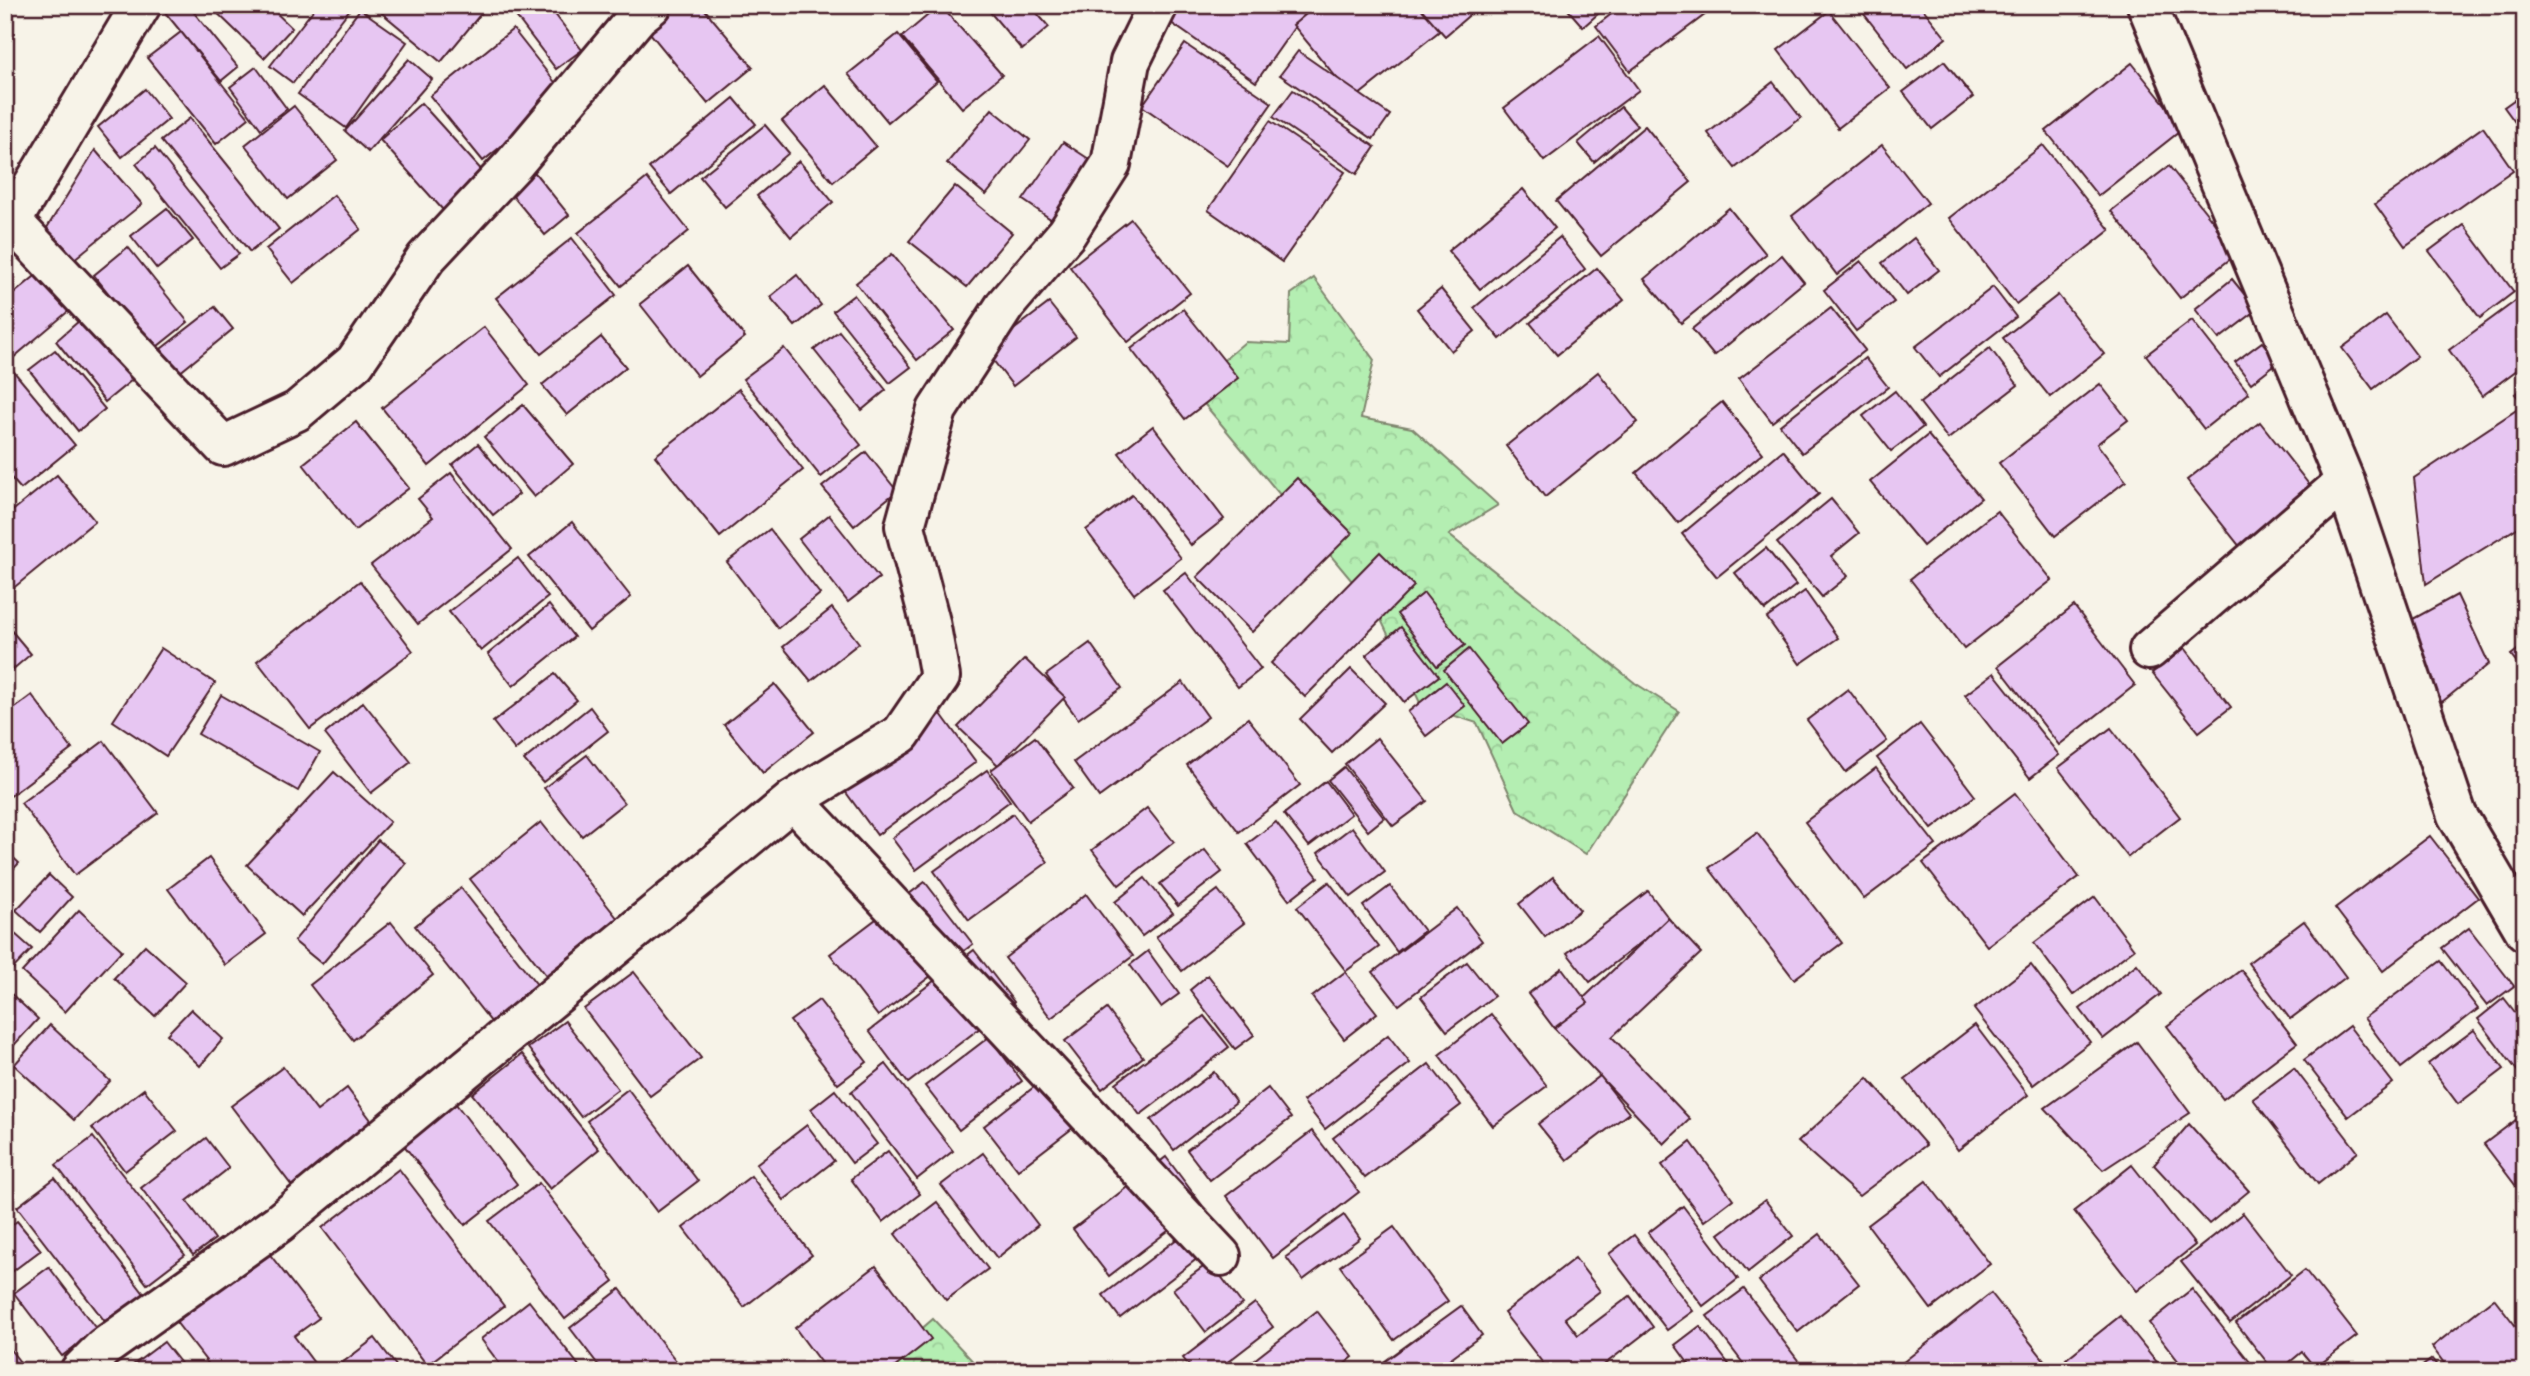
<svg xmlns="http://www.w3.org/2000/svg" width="2530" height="1376" viewBox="0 0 2530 1376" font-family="Delius,sans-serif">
<defs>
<pattern id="park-crowns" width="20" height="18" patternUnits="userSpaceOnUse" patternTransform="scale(1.75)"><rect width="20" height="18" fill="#b4eeb2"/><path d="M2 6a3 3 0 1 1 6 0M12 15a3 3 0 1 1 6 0" fill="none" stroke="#9ccc99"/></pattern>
</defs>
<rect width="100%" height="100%" fill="#f7f3e8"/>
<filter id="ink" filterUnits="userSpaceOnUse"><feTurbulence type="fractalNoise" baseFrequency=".0143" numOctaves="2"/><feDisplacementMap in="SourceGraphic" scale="14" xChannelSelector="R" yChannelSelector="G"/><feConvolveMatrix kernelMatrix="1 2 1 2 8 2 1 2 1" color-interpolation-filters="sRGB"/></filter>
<g filter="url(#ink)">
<g fill="url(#park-crowns)" stroke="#7f866e" stroke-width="2">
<path d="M 1314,278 L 1374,360 L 1361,418 L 1412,428 L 1498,505 L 1449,535 L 1635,683 L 1679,711 L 1586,854 L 1517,810 L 1477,723 L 1421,705 L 1377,611 L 1191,388 L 1245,342 L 1289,344 L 1291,294 Z"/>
<path d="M 933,1319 L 982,1371 L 873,1371 Z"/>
</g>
<g fill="#e7c6f2" stroke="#4a1f2b" stroke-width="2">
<path d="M 171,5 L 188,5 L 238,67 L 221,81 L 164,11 Z"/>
<path d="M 209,5 L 268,5 L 292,28 L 264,58 Z"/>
<path d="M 317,5 L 353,5 L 293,83 L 270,66 Z"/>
<path d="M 388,5 L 479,5 L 484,10 L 441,62 L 382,13 Z"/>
<path d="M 521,5 L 548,5 L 582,50 L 556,69 L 512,11 Z"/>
<path d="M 672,5 L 701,5 L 753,67 L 708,104 L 645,27 Z"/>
<path d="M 940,5 L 1002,75 L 962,108 L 902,37 Z"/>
<path d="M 984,5 L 1030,5 L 1049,27 L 1022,50 Z"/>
<path d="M 1178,5 L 1310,5 L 1256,82 L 1167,20 Z"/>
<path d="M 1317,5 L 1423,5 L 1442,29 L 1354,99 L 1293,25 Z"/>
<path d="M 1418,5 L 1481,5 L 1445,36 Z"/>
<path d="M 1564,5 L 1608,5 L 1583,27 Z"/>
<path d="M 1623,5 L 1705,5 L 1710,11 L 1630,71 L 1596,26 Z"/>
<path d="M 1857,5 L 1920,5 L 1946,38 L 1907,69 Z"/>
<path d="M 360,9 L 407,42 L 346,128 L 298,94 Z"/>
<path d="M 1829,11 L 1890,88 L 1838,128 L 1778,50 Z"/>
<path d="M 513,29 L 565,95 L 483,161 L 430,96 Z"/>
<path d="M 181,32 L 249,118 L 216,144 L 147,58 Z"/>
<path d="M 898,34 L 937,81 L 888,122 L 848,74 Z"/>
<path d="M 1599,36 L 1639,90 L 1544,161 L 1504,108 Z"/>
<path d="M 1185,44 L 1272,103 L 1228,166 L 1142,106 Z"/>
<path d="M 1298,51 L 1390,115 L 1373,139 L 1280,75 Z"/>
<path d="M 409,59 L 432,79 L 368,152 L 345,131 Z"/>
<path d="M 1944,61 L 1973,97 L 1932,129 L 1903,92 Z"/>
<path d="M 2132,63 L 2184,128 L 2098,196 L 2046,131 Z"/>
<path d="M 256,67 L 287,109 L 261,129 L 230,87 Z"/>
<path d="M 1773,82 L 1801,118 L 1735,168 L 1708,133 Z"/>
<path d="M 825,85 L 876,146 L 833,182 L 782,121 Z"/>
<path d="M 145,89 L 169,119 L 122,157 L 98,127 Z"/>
<path d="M 1293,90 L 1375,147 L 1357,174 L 1273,117 Z"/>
<path d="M 2525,92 L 2525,136 L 2504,107 Z"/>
<path d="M 734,98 L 756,124 L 671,194 L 649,168 Z"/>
<path d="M 421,103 L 485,174 L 443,210 L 380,140 Z"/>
<path d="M 294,106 L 337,160 L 288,199 L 245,145 Z"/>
<path d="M 1621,107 L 1637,126 L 1594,162 L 1578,143 Z"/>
<path d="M 992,109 L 1030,140 L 986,195 L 947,163 Z"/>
<path d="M 190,118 L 279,229 L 250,252 L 161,141 Z"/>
<path d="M 1270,121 L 1345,172 L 1282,262 L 1208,210 Z"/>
<path d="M 765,125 L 789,153 L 725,207 L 700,177 Z"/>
<path d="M 1645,126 L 1691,182 L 1601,256 L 1556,201 Z"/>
<path d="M 2483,127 L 2513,170 L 2405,246 L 2375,204 Z"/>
<path d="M 1063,142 L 1095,163 L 1055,222 L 1023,200 Z"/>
<path d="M 1882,145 L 1928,203 L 1837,275 L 1792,216 Z"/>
<path d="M 2043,145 L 2110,230 L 2016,304 L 1949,218 Z"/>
<path d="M 155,148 L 239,254 L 220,268 L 136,164 Z"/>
<path d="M 95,150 L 142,204 L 73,260 L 45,231 Z"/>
<path d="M 799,161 L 833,202 L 791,237 L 757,196 Z"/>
<path d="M 527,163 L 569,215 L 545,235 L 502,183 Z"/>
<path d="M 2169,166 L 2238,253 L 2180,298 L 2111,211 Z"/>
<path d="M 647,178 L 689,231 L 621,286 L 578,233 Z"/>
<path d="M 955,186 L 1012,233 L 967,287 L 909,241 Z"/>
<path d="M 1523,189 L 1555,228 L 1480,289 L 1448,251 Z"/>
<path d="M 334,195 L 361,229 L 293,283 L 266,249 Z"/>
<path d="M 167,208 L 193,240 L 157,269 L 131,236 Z"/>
<path d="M 1729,208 L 1766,254 L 1681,323 L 1644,279 Z"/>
<path d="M 1131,219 L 1190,293 L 1128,342 L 1070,267 Z"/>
<path d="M 2464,225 L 2514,292 L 2480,318 L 2429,251 Z"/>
<path d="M 1560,237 L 1585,269 L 1500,339 L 1474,308 Z"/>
<path d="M 572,238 L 616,295 L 541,354 L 496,298 Z"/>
<path d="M 1914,238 L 1939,270 L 1907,295 L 1882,263 Z"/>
<path d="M 128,247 L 188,322 L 153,350 L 94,275 Z"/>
<path d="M 892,254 L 954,330 L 917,360 L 856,283 Z"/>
<path d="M 1782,255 L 1804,282 L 1714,356 L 1692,329 Z"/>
<path d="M 1861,261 L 1894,302 L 1856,331 L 1824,290 Z"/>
<path d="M 688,266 L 745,337 L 697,376 L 640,304 Z"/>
<path d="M 1597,268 L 1624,300 L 1557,355 L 1530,323 Z"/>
<path d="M 40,272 L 71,309 L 13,358 L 5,349 L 5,301 Z"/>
<path d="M 797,275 L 821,305 L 795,326 L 770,297 Z"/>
<path d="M 2232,279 L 2257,310 L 2219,339 L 2195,309 Z"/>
<path d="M 1993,287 L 2016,317 L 1939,377 L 1915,347 Z"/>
<path d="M 1441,289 L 1475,331 L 1451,351 L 1417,309 Z"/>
<path d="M 2525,294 L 2525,364 L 2482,396 L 2449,350 Z"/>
<path d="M 854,295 L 911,367 L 890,383 L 833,311 Z"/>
<path d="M 2058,295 L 2104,354 L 2050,397 L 2003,338 Z"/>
<path d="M 1049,303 L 1076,337 L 1013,386 L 986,351 Z"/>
<path d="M 215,307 L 233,329 L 179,373 L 161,349 Z"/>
<path d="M 1831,308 L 1865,350 L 1772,422 L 1739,379 Z"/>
<path d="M 1183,309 L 1238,378 L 1185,419 L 1131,349 Z"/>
<path d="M 88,313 L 138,375 L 105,402 L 56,341 Z"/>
<path d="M 2386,315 L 2417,356 L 2373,389 L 2342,348 Z"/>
<path d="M 2192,320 L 2249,393 L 2204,429 L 2146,355 Z"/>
<path d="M 484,327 L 529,385 L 429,466 L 382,408 Z"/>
<path d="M 839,331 L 886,390 L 862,410 L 814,350 Z"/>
<path d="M 601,337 L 626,367 L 567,415 L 542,385 Z"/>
<path d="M 2262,342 L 2278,362 L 2251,383 L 2235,362 Z"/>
<path d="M 784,348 L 861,445 L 821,477 L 743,379 Z"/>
<path d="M 1990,348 L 2018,385 L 1948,439 L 1920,403 Z"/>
<path d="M 55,350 L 105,409 L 78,431 L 29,370 Z"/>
<path d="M 1865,358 L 1888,387 L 1802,453 L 1780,425 Z"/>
<path d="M 5,361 L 75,445 L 21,489 L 5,471 Z"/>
<path d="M 1598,372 L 1638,422 L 1545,497 L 1506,446 Z"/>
<path d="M 2100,384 L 2128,420 L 2097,444 L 2126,481 L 2055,536 L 1999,463 Z"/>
<path d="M 2525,386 L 2525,406 L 2515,394 Z"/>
<path d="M 739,389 L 803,470 L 720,537 L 655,456 Z"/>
<path d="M 1895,391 L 1923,427 L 1891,451 L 1863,416 Z"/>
<path d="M 1722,402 L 1763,453 L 1678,523 L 1636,473 Z"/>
<path d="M 523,405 L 573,464 L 534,497 L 484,437 Z"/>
<path d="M 2521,407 L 2525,414 L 2525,523 L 2426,584 L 2414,478 Z"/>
<path d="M 356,422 L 409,488 L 355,530 L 303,464 Z"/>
<path d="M 2260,422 L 2318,496 L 2245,553 L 2187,480 Z"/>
<path d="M 1153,426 L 1224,519 L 1191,545 L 1119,453 Z"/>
<path d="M 1928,435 L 1981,498 L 1923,546 L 1870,482 Z"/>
<path d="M 478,444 L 519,494 L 493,515 L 452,465 Z"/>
<path d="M 1783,450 L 1819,494 L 1717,577 L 1682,534 Z"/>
<path d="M 866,452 L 897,491 L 854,526 L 822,487 Z"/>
<path d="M 451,473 L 512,549 L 418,624 L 371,565 L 433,517 L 418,499 Z"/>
<path d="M 57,475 L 95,521 L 5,595 L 5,517 Z"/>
<path d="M 1297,478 L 1352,533 L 1252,632 L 1197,577 Z"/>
<path d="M 1132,495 L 1181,558 L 1134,594 L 1086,530 Z"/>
<path d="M 1831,499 L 1859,533 L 1831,556 L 1848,576 L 1822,597 L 1777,543 Z"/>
<path d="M 1997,511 L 2052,580 L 1964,649 L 1910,579 Z"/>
<path d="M 829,515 L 879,578 L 848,602 L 799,539 Z"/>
<path d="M 572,522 L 631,597 L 589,631 L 529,557 Z"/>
<path d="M 770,529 L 820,594 L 778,628 L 727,562 Z"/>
<path d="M 1766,548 L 1796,585 L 1765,610 L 1735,573 Z"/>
<path d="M 1380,552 L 1414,586 L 1305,697 L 1271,663 Z"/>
<path d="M 518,558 L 548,597 L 481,651 L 449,612 Z"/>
<path d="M 1186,573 L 1261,669 L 1238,687 L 1163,590 Z"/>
<path d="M 360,581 L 413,651 L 310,729 L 257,661 Z"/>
<path d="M 1805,591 L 1838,638 L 1800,664 L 1767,618 Z"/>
<path d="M 1424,593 L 1465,645 L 1437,666 L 1397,614 Z"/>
<path d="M 2457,595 L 2489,664 L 2432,710 L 2402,625 Z"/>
<path d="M 549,605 L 574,637 L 513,686 L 488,654 Z"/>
<path d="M 2074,606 L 2135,685 L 2059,745 L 1998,666 Z"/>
<path d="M 832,608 L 859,643 L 811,681 L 783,647 Z"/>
<path d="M 5,623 L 31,654 L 5,676 Z"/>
<path d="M 1401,627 L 1439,676 L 1404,702 L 1366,655 Z"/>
<path d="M 1090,643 L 1122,688 L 1078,719 L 1046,675 Z"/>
<path d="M 2525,644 L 2525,673 L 2511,655 Z"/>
<path d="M 161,648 L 215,683 L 166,756 L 113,721 Z"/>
<path d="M 2185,648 L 2231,707 L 2199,732 L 2152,673 Z"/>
<path d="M 1469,649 L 1528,724 L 1502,744 L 1444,670 Z"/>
<path d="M 1025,659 L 1065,697 L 998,765 L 958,727 Z"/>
<path d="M 1351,669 L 1385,703 L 1332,753 L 1300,719 Z"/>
<path d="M 1994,673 L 2059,755 L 2030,778 L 1965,695 Z"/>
<path d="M 555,674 L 577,700 L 515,750 L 493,722 Z"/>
<path d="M 1183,682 L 1208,717 L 1099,797 L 1074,762 Z"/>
<path d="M 1446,682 L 1465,706 L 1426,736 L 1408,712 Z"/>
<path d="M 775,684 L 814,732 L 763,773 L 724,725 Z"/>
<path d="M 1848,689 L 1887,741 L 1846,772 L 1807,720 Z"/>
<path d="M 32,695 L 72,749 L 9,797 L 5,792 L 5,715 Z"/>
<path d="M 221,695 L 320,752 L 298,791 L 198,734 Z"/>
<path d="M 363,702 L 411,762 L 371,793 L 325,734 Z"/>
<path d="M 590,707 L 608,731 L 543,782 L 524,760 Z"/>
<path d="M 941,714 L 976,762 L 877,835 L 842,787 Z"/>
<path d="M 1248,718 L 1300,785 L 1239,832 L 1187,765 Z"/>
<path d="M 1920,724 L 1975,796 L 1932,829 L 1877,758 Z"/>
<path d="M 2111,728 L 2180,817 L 2128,857 L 2058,768 Z"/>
<path d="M 1035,737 L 1073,788 L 1028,821 L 991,770 Z"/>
<path d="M 1377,738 L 1427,801 L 1393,826 L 1345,764 Z"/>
<path d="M 104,741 L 158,813 L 75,875 L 21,803 Z"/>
<path d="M 587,755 L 624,803 L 582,836 L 544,788 Z"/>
<path d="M 1344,767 L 1384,818 L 1368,831 L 1328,780 Z"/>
<path d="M 1876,768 L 1936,845 L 1864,899 L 1805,822 Z"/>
<path d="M 987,770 L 1010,801 L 916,870 L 892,838 Z"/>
<path d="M 334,772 L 390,822 L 302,916 L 247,865 Z"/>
<path d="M 1326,781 L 1351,814 L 1309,846 L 1284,814 Z"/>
<path d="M 2015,793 L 2079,877 L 1987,946 L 1923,863 Z"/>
<path d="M 1147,808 L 1174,842 L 1119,885 L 1092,850 Z"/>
<path d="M 1013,814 L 1048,862 L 969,920 L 934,871 Z"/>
<path d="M 541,822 L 618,919 L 546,975 L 470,879 Z"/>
<path d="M 1276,822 L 1318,877 L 1289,900 L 1247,844 Z"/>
<path d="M 1352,827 L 1385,872 L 1351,897 L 1318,853 Z"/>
<path d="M 1757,833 L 1842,943 L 1794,979 L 1709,868 Z"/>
<path d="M 2430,836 L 2478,898 L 2383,971 L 2335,908 Z"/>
<path d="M 378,840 L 406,863 L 322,964 L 294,941 Z"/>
<path d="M 5,850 L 19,863 L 5,878 Z"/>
<path d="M 1205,850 L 1222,872 L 1178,906 L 1160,884 Z"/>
<path d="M 209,858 L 266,934 L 225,965 L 168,889 Z"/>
<path d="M 49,875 L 72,897 L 40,932 L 16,910 Z"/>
<path d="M 1553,877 L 1580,910 L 1545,937 L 1519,904 Z"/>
<path d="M 1145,878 L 1173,913 L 1142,936 L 1115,902 Z"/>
<path d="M 925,882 L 973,944 L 878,1016 L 830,954 Z"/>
<path d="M 1329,882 L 1379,947 L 1346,971 L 1297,907 Z"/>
<path d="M 1390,886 L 1424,931 L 1397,952 L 1363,906 Z"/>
<path d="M 461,888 L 538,986 L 492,1023 L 415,926 Z"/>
<path d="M 1218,890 L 1244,923 L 1182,971 L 1156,937 Z"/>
<path d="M 1648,891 L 1670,920 L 1590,982 L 1567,953 Z"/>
<path d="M 1086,894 L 1133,956 L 1051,1018 L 1005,958 Z"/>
<path d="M 2095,897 L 2134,949 L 2073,995 L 2034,943 Z"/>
<path d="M 1457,908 L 1482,941 L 1399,1005 L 1373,972 Z"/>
<path d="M 79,910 L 122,950 L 65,1012 L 22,972 Z"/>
<path d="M 1668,918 L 1701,953 L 1612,1037 L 1690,1119 L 1664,1144 L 1553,1027 Z"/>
<path d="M 2304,921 L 2346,977 L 2290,1019 L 2248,963 Z"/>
<path d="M 391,922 L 433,975 L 353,1040 L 310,985 Z"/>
<path d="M 5,925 L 32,949 L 10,972 L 5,968 Z"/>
<path d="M 2469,928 L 2514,986 L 2487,1006 L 2442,948 Z"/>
<path d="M 145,945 L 186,982 L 155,1016 L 114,978 Z"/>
<path d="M 974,950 L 1014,1002 L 908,1083 L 869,1031 Z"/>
<path d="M 1148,951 L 1179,994 L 1161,1007 L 1130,965 Z"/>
<path d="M 2441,961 L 2478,1009 L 2401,1068 L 2364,1018 Z"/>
<path d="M 1467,962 L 1494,996 L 1447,1031 L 1421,997 Z"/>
<path d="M 2137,964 L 2161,994 L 2103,1039 L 2080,1009 Z"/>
<path d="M 2031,965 L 2090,1042 L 2033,1085 L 1974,1009 Z"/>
<path d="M 1562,968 L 1588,1003 L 1554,1028 L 1528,994 Z"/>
<path d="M 2241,970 L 2297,1043 L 2223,1099 L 2167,1026 Z"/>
<path d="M 634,972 L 701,1058 L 650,1096 L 584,1009 Z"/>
<path d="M 1345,972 L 1377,1013 L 1344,1039 L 1312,997 Z"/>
<path d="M 1208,975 L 1254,1035 L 1235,1049 L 1190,990 Z"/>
<path d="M 7,990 L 38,1019 L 5,1055 L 5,992 Z"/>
<path d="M 2504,998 L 2525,1025 L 2525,1081 L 2478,1019 Z"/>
<path d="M 819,1000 L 867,1062 L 838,1084 L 790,1021 Z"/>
<path d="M 191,1009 L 223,1039 L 200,1066 L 167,1034 Z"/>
<path d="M 1107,1009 L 1143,1057 L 1102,1089 L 1065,1041 Z"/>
<path d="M 1491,1014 L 1547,1086 L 1493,1126 L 1439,1055 Z"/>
<path d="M 1204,1016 L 1229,1047 L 1140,1115 L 1116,1083 Z"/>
<path d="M 565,1021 L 618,1089 L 581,1117 L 528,1048 Z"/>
<path d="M 50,1025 L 110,1081 L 74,1120 L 14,1065 Z"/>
<path d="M 1975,1025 L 2028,1095 L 1958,1150 L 1905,1079 Z"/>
<path d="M 2349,1026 L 2393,1083 L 2348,1117 L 2304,1060 Z"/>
<path d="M 2474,1030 L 2504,1069 L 2458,1104 L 2428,1064 Z"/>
<path d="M 1388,1035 L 1410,1063 L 1325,1129 L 1303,1101 Z"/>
<path d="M 989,1037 L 1022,1081 L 959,1130 L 925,1086 Z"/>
<path d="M 2137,1042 L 2190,1113 L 2103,1170 L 2045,1108 Z"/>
<path d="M 522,1054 L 599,1149 L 550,1189 L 472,1094 Z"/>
<path d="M 1066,1062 L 1100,1107 L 1018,1170 L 984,1126 Z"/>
<path d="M 886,1064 L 953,1151 L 917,1179 L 851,1092 Z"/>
<path d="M 1429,1064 L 1461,1105 L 1365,1178 L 1333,1138 Z"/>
<path d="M 283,1067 L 317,1111 L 347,1088 L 374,1124 L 292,1186 L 231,1106 Z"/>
<path d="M 2294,1068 L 2358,1152 L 2318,1184 L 2253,1099 Z"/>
<path d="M 1214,1072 L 1236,1102 L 1174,1150 L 1151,1120 Z"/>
<path d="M 1600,1076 L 1629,1113 L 1567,1160 L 1538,1124 Z"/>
<path d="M 1868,1078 L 1926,1145 L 1859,1196 L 1798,1142 Z"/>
<path d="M 1268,1088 L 1291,1118 L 1210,1180 L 1187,1150 Z"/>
<path d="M 144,1089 L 177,1131 L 125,1171 L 92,1128 Z"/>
<path d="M 628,1089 L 698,1181 L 657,1212 L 587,1121 Z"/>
<path d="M 835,1090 L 877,1144 L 852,1163 L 811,1109 Z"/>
<path d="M 456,1104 L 517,1184 L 465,1225 L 403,1144 Z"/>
<path d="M 2525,1113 L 2525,1198 L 2484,1144 Z"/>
<path d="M 2189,1124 L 2249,1191 L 2209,1224 L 2154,1165 Z"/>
<path d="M 807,1125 L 834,1161 L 784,1200 L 756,1164 Z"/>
<path d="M 1312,1131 L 1359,1192 L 1273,1258 L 1226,1196 Z"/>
<path d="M 93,1137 L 185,1255 L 147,1284 L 56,1165 Z"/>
<path d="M 206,1138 L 229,1168 L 187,1201 L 215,1239 L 193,1255 L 141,1188 Z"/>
<path d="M 1691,1142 L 1733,1199 L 1704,1221 L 1662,1165 Z"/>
<path d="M 888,1151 L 920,1194 L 883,1222 L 851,1179 Z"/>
<path d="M 983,1153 L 1038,1225 L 997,1258 L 941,1185 Z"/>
<path d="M 1166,1157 L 1202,1205 L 1109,1276 L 1073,1229 Z"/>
<path d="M 2132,1165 L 2195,1245 L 2137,1291 L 2074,1211 Z"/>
<path d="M 399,1169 L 504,1306 L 427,1365 L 322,1228 Z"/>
<path d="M 751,1176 L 812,1255 L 744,1307 L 683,1228 Z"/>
<path d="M 55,1178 L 145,1295 L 107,1324 L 17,1207 Z"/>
<path d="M 1926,1181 L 1990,1264 L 1931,1309 L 1868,1225 Z"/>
<path d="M 539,1183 L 614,1281 L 565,1319 L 489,1221 Z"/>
<path d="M 1765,1200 L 1793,1236 L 1748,1272 L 1719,1234 Z"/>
<path d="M 937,1202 L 988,1269 L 946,1300 L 895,1234 Z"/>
<path d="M 1683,1206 L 1738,1279 L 1703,1306 L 1648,1233 Z"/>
<path d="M 2243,1213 L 2291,1275 L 2230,1323 L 2181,1262 Z"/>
<path d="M 1344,1215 L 1360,1238 L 1303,1280 L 1286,1257 Z"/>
<path d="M 17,1221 L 41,1250 L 5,1277 L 5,1230 Z"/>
<path d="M 1194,1226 L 1211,1248 L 1120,1318 L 1103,1295 Z"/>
<path d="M 1394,1227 L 1448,1301 L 1394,1340 L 1340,1266 Z"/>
<path d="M 1820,1234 L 1859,1284 L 1798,1332 L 1759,1281 Z"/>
<path d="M 1634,1235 L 1693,1311 L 1667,1330 L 1609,1254 Z"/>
<path d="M 268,1252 L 319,1318 L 294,1336 L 320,1371 L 270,1371 L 263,1363 L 253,1371 L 214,1371 L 176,1322 Z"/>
<path d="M 1575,1258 L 1600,1291 L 1565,1318 L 1578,1335 L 1630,1296 L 1653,1327 L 1596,1371 L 1549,1371 L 1504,1313 Z"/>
<path d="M 1210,1262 L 1242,1304 L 1206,1332 L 1173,1289 Z"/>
<path d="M 876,1266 L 931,1339 L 890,1371 L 827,1371 L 795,1328 Z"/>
<path d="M 49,1267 L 97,1330 L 62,1356 L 14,1293 Z"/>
<path d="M 2305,1270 L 2357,1336 L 2315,1368 L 2302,1352 L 2279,1371 L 2274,1371 L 2236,1323 Z"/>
<path d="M 620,1289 L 684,1371 L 603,1371 L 570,1328 Z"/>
<path d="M 1744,1289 L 1806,1371 L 1749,1371 L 1707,1316 Z"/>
<path d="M 2192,1289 L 2257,1371 L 2186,1371 L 2149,1323 Z"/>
<path d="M 1991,1293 L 2049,1366 L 2042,1371 L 1892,1371 Z"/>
<path d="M 2494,1298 L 2525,1338 L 2525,1371 L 2450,1371 L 2432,1347 Z"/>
<path d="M 529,1301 L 583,1371 L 505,1371 L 481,1339 Z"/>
<path d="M 1255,1303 L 1273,1327 L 1216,1371 L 1193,1371 L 1183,1358 Z"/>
<path d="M 1461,1306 L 1482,1335 L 1433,1371 L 1386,1371 L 1381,1364 Z"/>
<path d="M 1317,1311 L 1353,1357 L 1336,1371 L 1240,1371 Z"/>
<path d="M 2120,1316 L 2164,1371 L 2076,1371 L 2066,1359 Z"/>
<path d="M 1700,1326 L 1734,1371 L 1694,1371 L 1675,1345 Z"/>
<path d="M 375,1338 L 400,1371 L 347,1371 L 342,1363 Z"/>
<path d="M 164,1342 L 187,1371 L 131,1371 L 129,1368 Z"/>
<path d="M 5,1343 L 27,1371 L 5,1371 Z"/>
<path d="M 2432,1359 L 2441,1371 L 2416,1371 Z"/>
</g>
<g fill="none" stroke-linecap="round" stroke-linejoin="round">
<g stroke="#4a1f2b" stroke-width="44">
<g id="minor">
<path d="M 2147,5 L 2345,482 L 2457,815 L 2525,931"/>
<path d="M 5,214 L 223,446 L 297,411 L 355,362 L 426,258 L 513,165 L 638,16 L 652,5"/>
<path d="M 5,232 L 141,5"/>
<path d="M 2149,650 L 2345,482"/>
<path d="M 793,800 L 1221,1256"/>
<path d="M 80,1371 L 103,1348 L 279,1223 L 793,800 L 901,734 L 940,677 L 930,622 L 905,526 L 937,410 L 1006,304 L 1067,233 L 1111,164 L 1130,62 L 1158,5"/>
</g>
</g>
<use href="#minor" stroke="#f7f3e8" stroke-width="38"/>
</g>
</g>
<rect width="2530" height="1376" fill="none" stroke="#f7f3e8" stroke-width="28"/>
<rect x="14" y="14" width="2502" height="1348" fill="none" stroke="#4a1f2b" stroke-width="2.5" filter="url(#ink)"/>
</svg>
